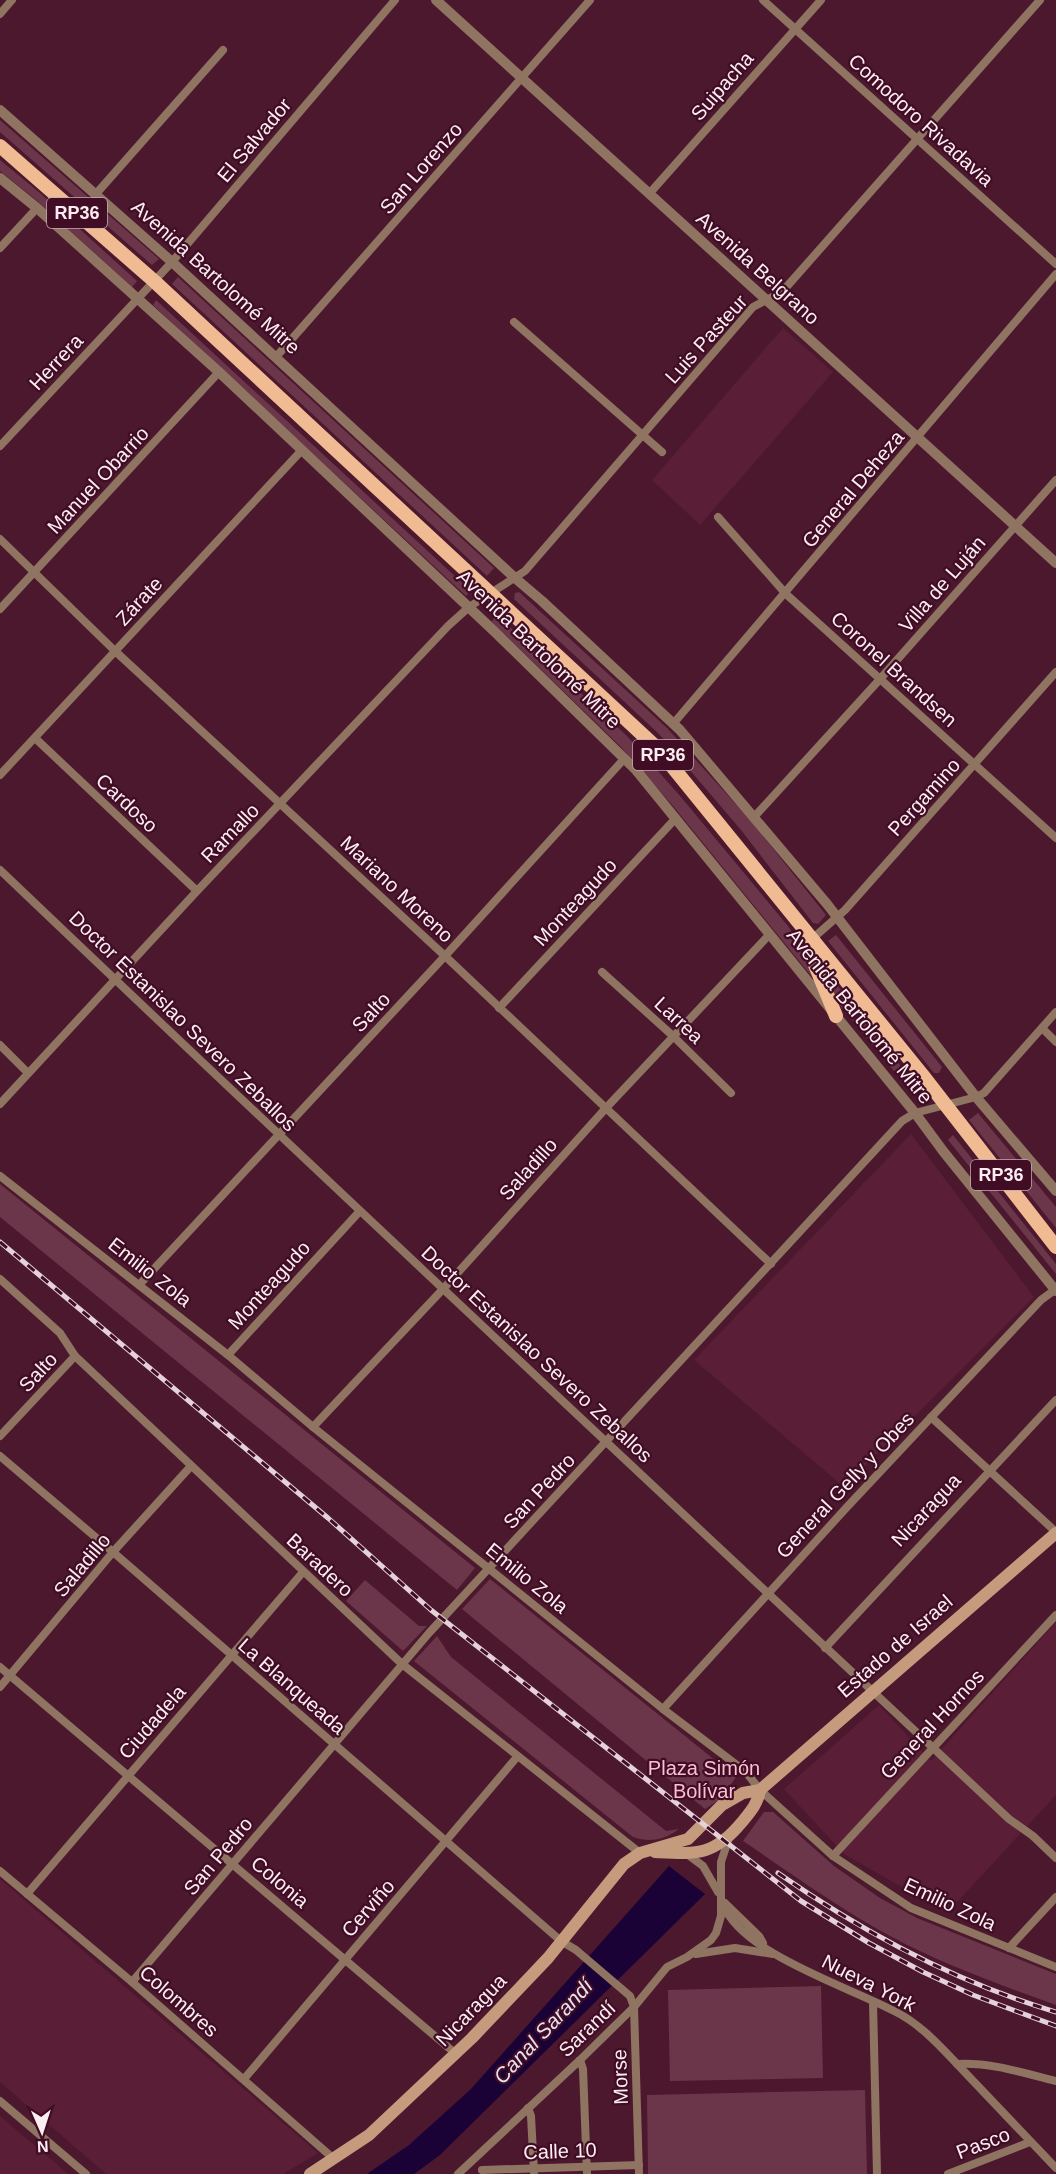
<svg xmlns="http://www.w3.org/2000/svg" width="1056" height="2174" viewBox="0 0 1056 2174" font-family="Helvetica,sans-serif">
<rect width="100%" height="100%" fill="#4c182e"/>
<g fill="#5a1e37">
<path d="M 783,328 L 833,372 L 700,525 L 652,480 Z"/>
<path d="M 911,1134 L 1034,1297 L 844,1487 L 694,1360 Z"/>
<path d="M 1056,1622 L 1056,1795 L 947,1913 L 844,1854 L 784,1789 L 879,1705 L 931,1761 Z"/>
<path d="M 0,1879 L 318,2153 L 283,2174 L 106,2174 L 0,2082 Z"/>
<path d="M 0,2116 L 68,2174 L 0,2174 Z"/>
</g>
<g fill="#6b354a">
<path d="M 0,120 L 159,259 L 152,265 L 0,132 Z"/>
<path d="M 0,160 L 40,193 L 137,281 L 132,287 L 35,199 L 0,171 Z"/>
<path d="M 178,277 L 494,568 L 487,576 L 172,284 Z"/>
<path d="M 156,300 L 471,591 L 466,596 L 153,305 Z"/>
<path d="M 519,592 L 667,728 L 751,821 L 826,915 L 818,924 L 813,923 L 741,830 L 659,734 L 514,599 L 515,593 Z"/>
<path d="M 498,616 L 627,736 L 681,797 L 788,926 L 799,942 L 812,977 L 673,806 L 620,746 L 492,622 L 494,617 Z"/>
<path d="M 836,935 L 942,1067 L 939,1073 L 934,1073 L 828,941 Z"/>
<path d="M 819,962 L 918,1088 L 916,1092 L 912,1093 L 829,992 Z"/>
<path d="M 978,1113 L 1056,1207 L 1056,1228 L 969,1120 Z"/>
<path d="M 953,1135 L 1056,1264 L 1056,1274 L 948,1140 Z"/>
<path d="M 0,1184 L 475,1568 L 457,1590 L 0,1217 Z"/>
<path d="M 490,1579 L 736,1777 L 721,1799 L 705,1809 L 462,1609 Z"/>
<path d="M 365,1580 L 419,1626 L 427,1626 L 403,1651 L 346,1601 Z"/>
<path d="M 437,1636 L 451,1657 L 666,1831 L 679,1829 C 664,1840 650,1843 633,1837 L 414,1661 Z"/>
<path d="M 764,1812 L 773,1812 L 834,1866 L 880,1898 L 917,1918 L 1056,1974 L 1056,2005 C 1001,1985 944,1965 892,1937 C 840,1909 792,1874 743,1841 Z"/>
<path d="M 821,1986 L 823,2078 L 670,2081 L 668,1990 Z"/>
<path d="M 865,2090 L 867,2174 L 648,2174 L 647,2095 Z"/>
</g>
<path fill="#1a0237" d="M 669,1866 L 705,1894 L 440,2155 L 414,2174 L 367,2174 L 409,2145 L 471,2089 Z"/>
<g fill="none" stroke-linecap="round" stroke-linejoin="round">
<g stroke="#8e7461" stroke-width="8">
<path d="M 763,0 L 1056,264"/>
<path d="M 0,14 L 12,0"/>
<path d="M 649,194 L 821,0"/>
<path d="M 95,195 L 223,50"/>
<path d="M 0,248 L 37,208"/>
<path d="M 514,322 L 662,452"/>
<path d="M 276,357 L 590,0"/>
<path d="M 0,446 L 172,262 L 395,0"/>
<path d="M 718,517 L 786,594 L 1056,838"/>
<path d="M 0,539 L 115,651 L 445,956 L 771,1264"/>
<path d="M 0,609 L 219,372"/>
<path d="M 673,724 L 1056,274"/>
<path d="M 35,738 L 197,891"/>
<path d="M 0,775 L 302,450"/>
<path d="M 755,816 L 881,678 L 1056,480"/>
<path d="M 0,870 C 334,1189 672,1503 1009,1819 L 1033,1836 L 1056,1858"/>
<path d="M 812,939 L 845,910 L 1056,672"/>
<path d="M 602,972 L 673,1036 L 731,1093"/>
<path d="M 499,1008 L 676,818"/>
<path d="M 1042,1028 L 1056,1042"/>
<path d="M 0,1045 L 28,1073"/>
<path d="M 0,1104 L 197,891 L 448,626 L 469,607 L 525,571 L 753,307 L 782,292 L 1040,0"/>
<path d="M 0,1176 L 228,1355 L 313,1427 L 663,1709 L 746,1772 L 760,1790 L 833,1856 L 911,1908 L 1056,1967"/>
<path d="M 0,1279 L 60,1333 L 75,1356 L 402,1664 L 640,1853"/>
<path d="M 139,1285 L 445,956 L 624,759"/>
<path d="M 228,1355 L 359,1212"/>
<path d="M 931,1417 L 1056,1532"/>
<path d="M 313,1427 L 444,1288 L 606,1108 L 769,935"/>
<path d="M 0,1436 L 75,1356"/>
<path d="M 0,1456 L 113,1552 L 561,1941 L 576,1950 L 630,1996 L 634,2007 L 639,2174"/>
<path d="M 825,1648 L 1056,1400"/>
<path d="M 0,1667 L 456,2054"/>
<path d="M 0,1687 L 113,1552 L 191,1466"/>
<path d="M 663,1709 L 847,1507 L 1041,1300 L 1056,1289"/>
<path d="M 687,1854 L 703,1866 L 718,1892"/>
<path d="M 833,1856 L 1056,1615"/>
<path d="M 0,1871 L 132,1982 L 334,2159"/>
<path d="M 27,1894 L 303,1572"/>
<path d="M 725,1903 L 759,1936 L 763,1943"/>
<path d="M 723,1904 C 741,1953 849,1987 894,2011 C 919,2023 938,2044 957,2064 C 991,2062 1023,2073 1056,2081"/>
<path d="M 1009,1948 L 1056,1897"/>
<path d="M 696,1954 L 735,1948 L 773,1954"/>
<path d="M 132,1982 L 429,1633 L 902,1121 L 915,1113 L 976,1097 L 984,1093 L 1056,1012"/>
<path d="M 873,2002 L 877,2174"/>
<path d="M 580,2060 L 583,2069 L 587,2174"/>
<path d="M 957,2064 L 1056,2168"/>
<path d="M 244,2079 L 517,1757"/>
<path d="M 0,2101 L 86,2174"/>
<path d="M 528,2108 L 531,2116 L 534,2172"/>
<path d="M 482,2170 L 639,2165"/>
<path d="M 458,2174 L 580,2060 L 634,2007 L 667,1967 L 687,1957 L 711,1940 L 716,1933 L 721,1916 L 721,1862 L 729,1838"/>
<path d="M 948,2174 L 1030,2142"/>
</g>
<g stroke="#8e7461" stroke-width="10">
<path d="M 436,0 L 1056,563"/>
<path d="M 0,110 L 172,262 L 515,578 L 542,601 L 680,730 L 827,904 L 976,1097 L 1056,1191"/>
<path d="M 0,178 L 37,208 L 219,372 L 495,632 L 636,770 L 915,1113 L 943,1151 L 1056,1291"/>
</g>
<g stroke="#c59b7d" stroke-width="12">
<path d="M 655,1852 C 697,1854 714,1856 742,1822 C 751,1811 758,1803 760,1790"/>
<path d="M 310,2174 L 369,2135 L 472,2038 L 548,1958 L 624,1864 L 640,1853 L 688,1839 L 722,1805 L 743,1793 L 760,1790 L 1056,1533"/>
</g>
<g stroke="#f0ba93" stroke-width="14">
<path d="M 0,146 L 154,281 L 658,749 L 924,1077 L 1056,1247"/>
<path d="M 812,939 L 815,965 L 836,1016"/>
</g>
<g stroke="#e4d2d8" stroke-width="5">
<g id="rail">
<path d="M 0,1242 L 328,1518 L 431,1610 L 801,1901 L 869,1943 L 923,1972 L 973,1995 L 1056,2026"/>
<path d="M 778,1873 C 864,1933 955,1982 1056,2012"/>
</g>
</g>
<use href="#rail" stroke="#400d24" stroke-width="3" stroke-dasharray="9" stroke-linecap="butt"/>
</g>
<g text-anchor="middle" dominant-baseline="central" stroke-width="4.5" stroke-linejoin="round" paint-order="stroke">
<g fill="#400d24" stroke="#c3aab4" stroke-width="1.5">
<rect x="47" y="198" width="60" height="30" rx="4.5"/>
<rect x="633" y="740" width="60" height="30" rx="4.5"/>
<rect x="971" y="1160" width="60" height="30" rx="4.5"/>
</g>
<g font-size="18" font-weight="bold" fill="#fbedf1">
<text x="77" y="213">RP36</text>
<text x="663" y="755">RP36</text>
<text x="1001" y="1175">RP36</text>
</g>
<g font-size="20" fill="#fbedf1" stroke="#400d24">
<text transform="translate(722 86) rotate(-49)">Suipacha</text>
<text transform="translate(921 120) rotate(42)">Comodoro Rivadavia</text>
<text transform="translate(254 140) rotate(-50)">El Salvador</text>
<text transform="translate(421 168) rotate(-49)">San Lorenzo</text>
<text transform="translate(758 268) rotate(42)">Avenida Belgrano</text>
<text transform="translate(216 277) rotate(42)">Avenida Bartolomé Mitre</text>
<text transform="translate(706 339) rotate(-48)">Luis Pasteur</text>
<text transform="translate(56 362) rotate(-47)">Herrera</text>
<text transform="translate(98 480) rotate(-47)">Manuel Obarrio</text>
<text transform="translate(853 489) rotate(-50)">General Deheza</text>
<text transform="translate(942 584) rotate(-49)">Villa de Luján</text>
<text transform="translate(139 601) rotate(-47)">Zárate</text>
<text transform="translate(539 649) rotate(44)">Avenida Bartolomé Mitre</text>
<text transform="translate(894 669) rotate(42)">Coronel Brandsen</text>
<text transform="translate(924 797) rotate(-48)">Pergamino</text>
<text transform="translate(127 803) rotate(43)">Cardoso</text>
<text transform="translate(230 833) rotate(-46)">Ramallo</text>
<text transform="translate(397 889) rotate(43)">Mariano Moreno</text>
<text transform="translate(575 902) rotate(-47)">Monteagudo</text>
<text transform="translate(371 1012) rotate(-47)">Salto</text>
<text transform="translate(860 1016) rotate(51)">Avenida Bartolomé Mitre</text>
<text transform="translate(679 1020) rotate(43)">Larrea</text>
<text transform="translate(183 1021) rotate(44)">Doctor Estanislao Severo Zeballos</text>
<text transform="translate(528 1169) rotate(-48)">Saladillo</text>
<text transform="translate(150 1272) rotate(38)">Emilio Zola</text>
<text transform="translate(269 1285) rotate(-48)">Monteagudo</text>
<text transform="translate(537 1354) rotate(43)">Doctor Estanislao Severo Zeballos</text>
<text transform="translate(38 1372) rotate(-47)">Salto</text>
<text transform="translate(845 1485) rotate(-47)">General Gelly y Obes</text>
<text transform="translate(539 1491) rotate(-47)">San Pedro</text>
<text transform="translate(926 1510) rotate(-47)">Nicaragua</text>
<text transform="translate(82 1565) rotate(-50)">Saladillo</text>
<text transform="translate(320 1565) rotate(43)">Baradero</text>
<text transform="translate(527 1578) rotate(39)">Emilio Zola</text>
<text transform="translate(895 1646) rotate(-41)">Estado de Israel</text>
<text transform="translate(292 1686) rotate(41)">La Blanqueada</text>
<text transform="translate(152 1722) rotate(-49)">Ciudadela</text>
<text transform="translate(932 1724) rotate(-47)">General Hornos</text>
<text transform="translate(218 1856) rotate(-50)">San Pedro</text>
<text transform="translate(280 1882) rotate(40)">Colonia</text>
<text transform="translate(950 1904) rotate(25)">Emilio Zola</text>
<text transform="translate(368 1908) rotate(-49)">Cerviño</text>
<text transform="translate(869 1983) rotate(27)">Nueva York</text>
<text transform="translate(179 2001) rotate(41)">Colombres</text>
<text transform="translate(471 2010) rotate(-46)">Nicaragua</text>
<text transform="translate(587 2029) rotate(-44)">Sarandí</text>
<text transform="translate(620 2077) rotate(-92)">Morse</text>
<text transform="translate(983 2143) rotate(-21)">Pasco</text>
<text transform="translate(560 2151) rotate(-2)">Calle 10</text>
</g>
<g font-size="20" fill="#fcbed2" stroke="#400d24">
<text x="704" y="1768">Plaza Simón<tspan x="704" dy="23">Bolívar</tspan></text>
</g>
<g font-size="21" font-style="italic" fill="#e5e1f3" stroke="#400d24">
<text transform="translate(543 2031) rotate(-47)">Canal Sarandí</text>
</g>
</g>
<g transform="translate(42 2132) rotate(177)" stroke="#400d24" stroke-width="4.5" paint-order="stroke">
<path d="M0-4.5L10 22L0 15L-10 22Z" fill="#fbedf1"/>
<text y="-9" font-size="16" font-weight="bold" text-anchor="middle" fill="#fbedf1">N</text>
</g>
</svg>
